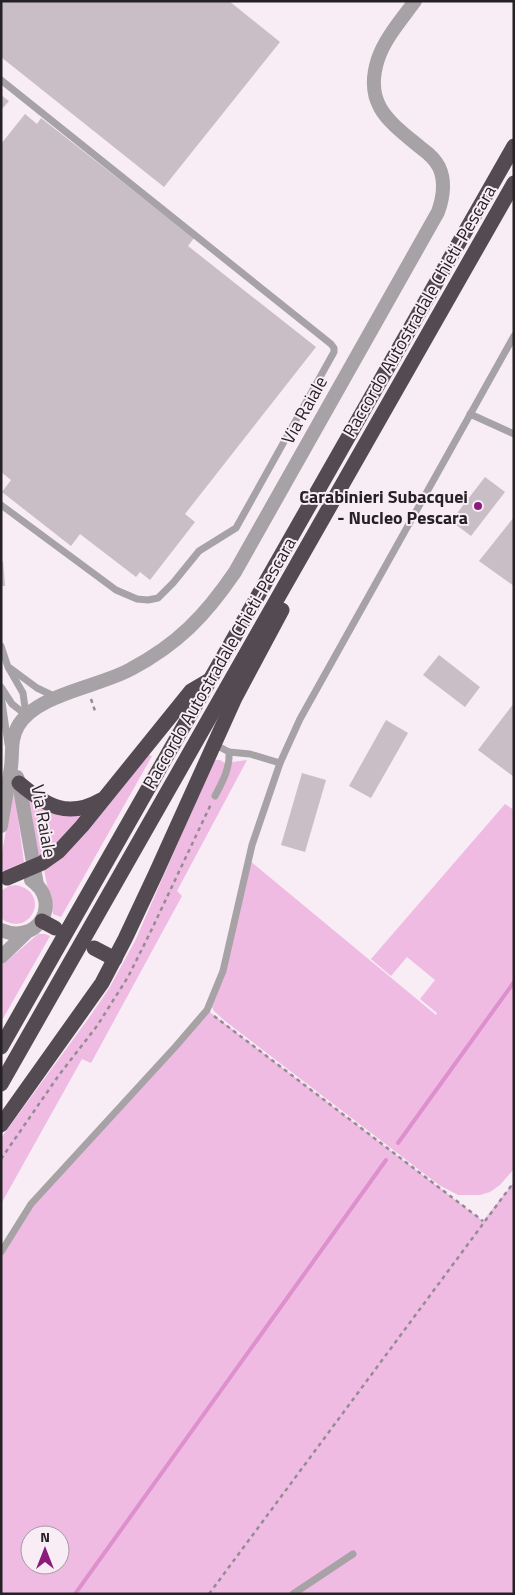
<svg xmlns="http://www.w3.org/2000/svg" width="515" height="1595" viewBox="0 0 515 1595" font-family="'Titillium Web',sans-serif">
<rect width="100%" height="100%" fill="#f8ecf5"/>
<g fill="#efbbe3" fill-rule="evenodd">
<path d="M 149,755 L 152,756 L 61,917 L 53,914 L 44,870 Z"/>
<path d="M 214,760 L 220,760 L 225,763 L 247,760 L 177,891 L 182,896 L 91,1063 L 82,1059 L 1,1204 L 1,1138 L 91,1015 L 110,987 L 136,939 Z"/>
<path d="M 14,788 L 24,862 L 1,872 L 1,857 Z"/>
<path d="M 26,797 L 88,812 L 69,835 L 39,858 Z"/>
<path d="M 505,804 L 514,810 L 514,1169 L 500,1185 L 490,1192 L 480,1195 L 458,1195 L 439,1185 L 225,1021 L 214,1011 L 211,1005 L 250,861 L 436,1015 L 437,1013 L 420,999 L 435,980 L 407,957 L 391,976 L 371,959 Z"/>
<path d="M 16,885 C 53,893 29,940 1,918 L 1,891 L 9,886 Z"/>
<path d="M 38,934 L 45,934 L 50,936 L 1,1022 L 1,966 Z"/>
<path d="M 207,1010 L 483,1221 L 514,1182 L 514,1594 L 1,1594 L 1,1252 L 31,1204 ZM 30,1535 L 60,1535 L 60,1565 L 30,1565 Z"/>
</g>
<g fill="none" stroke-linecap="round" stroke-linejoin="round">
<g stroke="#de8fcd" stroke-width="4">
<path d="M 398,1143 L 514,982"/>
<path d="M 75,1594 L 386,1160"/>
</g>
</g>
<g fill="#c9bdc6">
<path d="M 1,1 L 229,1 L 280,42 L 164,187 L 1,57 Z"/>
<path d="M 1,95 L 9,101 L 1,110 Z"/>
<path d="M 25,114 L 37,124 L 41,118 L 194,238 L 188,246 L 316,347 L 185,514 L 195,522 L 150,580 L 140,572 L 136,577 L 80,534 L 71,546 L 2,492 L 11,480 L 1,472 L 1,144 Z"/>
<path d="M 485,477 L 505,492 L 471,536 L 451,521 Z"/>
<path d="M 514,517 L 514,586 L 479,561 Z"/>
<path d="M 3,561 L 5,586 L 1,586 L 1,562 Z"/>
<path d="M 439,655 L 480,687 L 465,707 L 423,675 Z"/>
<path d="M 514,703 L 514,777 L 478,750 Z"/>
<path d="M 386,720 L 408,733 L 371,798 L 349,786 Z"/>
<path d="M 302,773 L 326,780 L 305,852 L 281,845 Z"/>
</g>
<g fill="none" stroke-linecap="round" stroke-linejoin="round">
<g stroke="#948c92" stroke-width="2.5" stroke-dasharray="4 4" stroke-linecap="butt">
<path d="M 91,699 L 96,714"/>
<path d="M 214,1016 L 483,1221"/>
<path d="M 1,1159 L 59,1075 L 97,1026 L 128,977 L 150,933 L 211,804"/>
<path d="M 209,1594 L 514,1182"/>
</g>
<g stroke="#a7a2a5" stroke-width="7">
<path d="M 1,80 L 331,344 L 334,348 L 334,352 L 236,528 L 199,551 L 173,583 L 158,598 L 148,600 L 137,599 L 116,590 L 1,505"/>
<path d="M 470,414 L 514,434"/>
<path d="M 1,646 L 8,667 L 23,693 L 26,715"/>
<path d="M 10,668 L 37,688 L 56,697"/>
<path d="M 1,687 L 12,704 L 26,715"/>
<path d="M 1,695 L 8,744"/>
<path d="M 214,744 L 229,752 C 230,768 223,781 215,796"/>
<path d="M 229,752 L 250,754 L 280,763"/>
<path d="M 1,1252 L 31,1204 L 176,1046 L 207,1010 L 223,971 L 252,845 L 280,763 L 300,719 L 514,336"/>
<path d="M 293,1594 L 353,1554"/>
</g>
<g stroke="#a7a2a5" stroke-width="14">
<path d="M 17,777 L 19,783 L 37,885"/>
<path d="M 1,826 C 4,806 8,787 11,767 C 13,752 10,740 18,726 C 36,694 99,687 131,669 C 178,644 205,616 235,572 L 438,212 C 443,198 446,182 439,167 C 435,159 428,153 421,148 C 390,122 363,105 378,59 C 385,38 402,19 415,1"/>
<path d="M 1,930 C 38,946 63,902 31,880"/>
<path d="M 1,957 L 26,933"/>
</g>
<g stroke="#544b52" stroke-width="15">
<path d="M 19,783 C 46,806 68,819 101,800"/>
<path d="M 7,878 L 42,863 L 59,851 L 82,826 L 191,691 L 208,681"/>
<path d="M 42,921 L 55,928"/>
<path d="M 94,948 L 115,959"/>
<path d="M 1,1047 L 514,146"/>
<path d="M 1,1084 L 514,183"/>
<path d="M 1,1125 L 102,983 L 125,939 L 156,873 L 235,698 L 282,610"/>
</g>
</g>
<circle fill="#8c1a7c" stroke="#f8ecf5" stroke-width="2" cx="478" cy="506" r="5"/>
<g text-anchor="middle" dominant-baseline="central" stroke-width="4" stroke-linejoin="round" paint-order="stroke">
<g font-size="18" fill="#252124" stroke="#f8ecf5">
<text transform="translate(419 311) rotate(-60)">Raccordo Autostradale Chieti-Pescara</text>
<text transform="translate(304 410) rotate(-61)">Via Raiale</text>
<text transform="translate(219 663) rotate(-60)">Raccordo Autostradale Chieti-Pescara</text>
<text transform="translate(44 821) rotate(80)">Via Raiale</text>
</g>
<g font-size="18" font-weight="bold" fill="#252124" stroke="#f8ecf5" text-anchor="end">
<text x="468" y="496">Carabinieri Subacquei<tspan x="468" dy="21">- Nucleo Pescara</tspan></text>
</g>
</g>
<rect width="515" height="1595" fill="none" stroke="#252124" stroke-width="5"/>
<g transform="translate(45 1550)"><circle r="24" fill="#f8ecf5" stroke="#a49ba1"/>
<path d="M0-4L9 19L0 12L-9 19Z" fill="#8c1a7c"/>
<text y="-8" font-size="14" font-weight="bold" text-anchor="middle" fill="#252124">N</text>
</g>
</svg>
